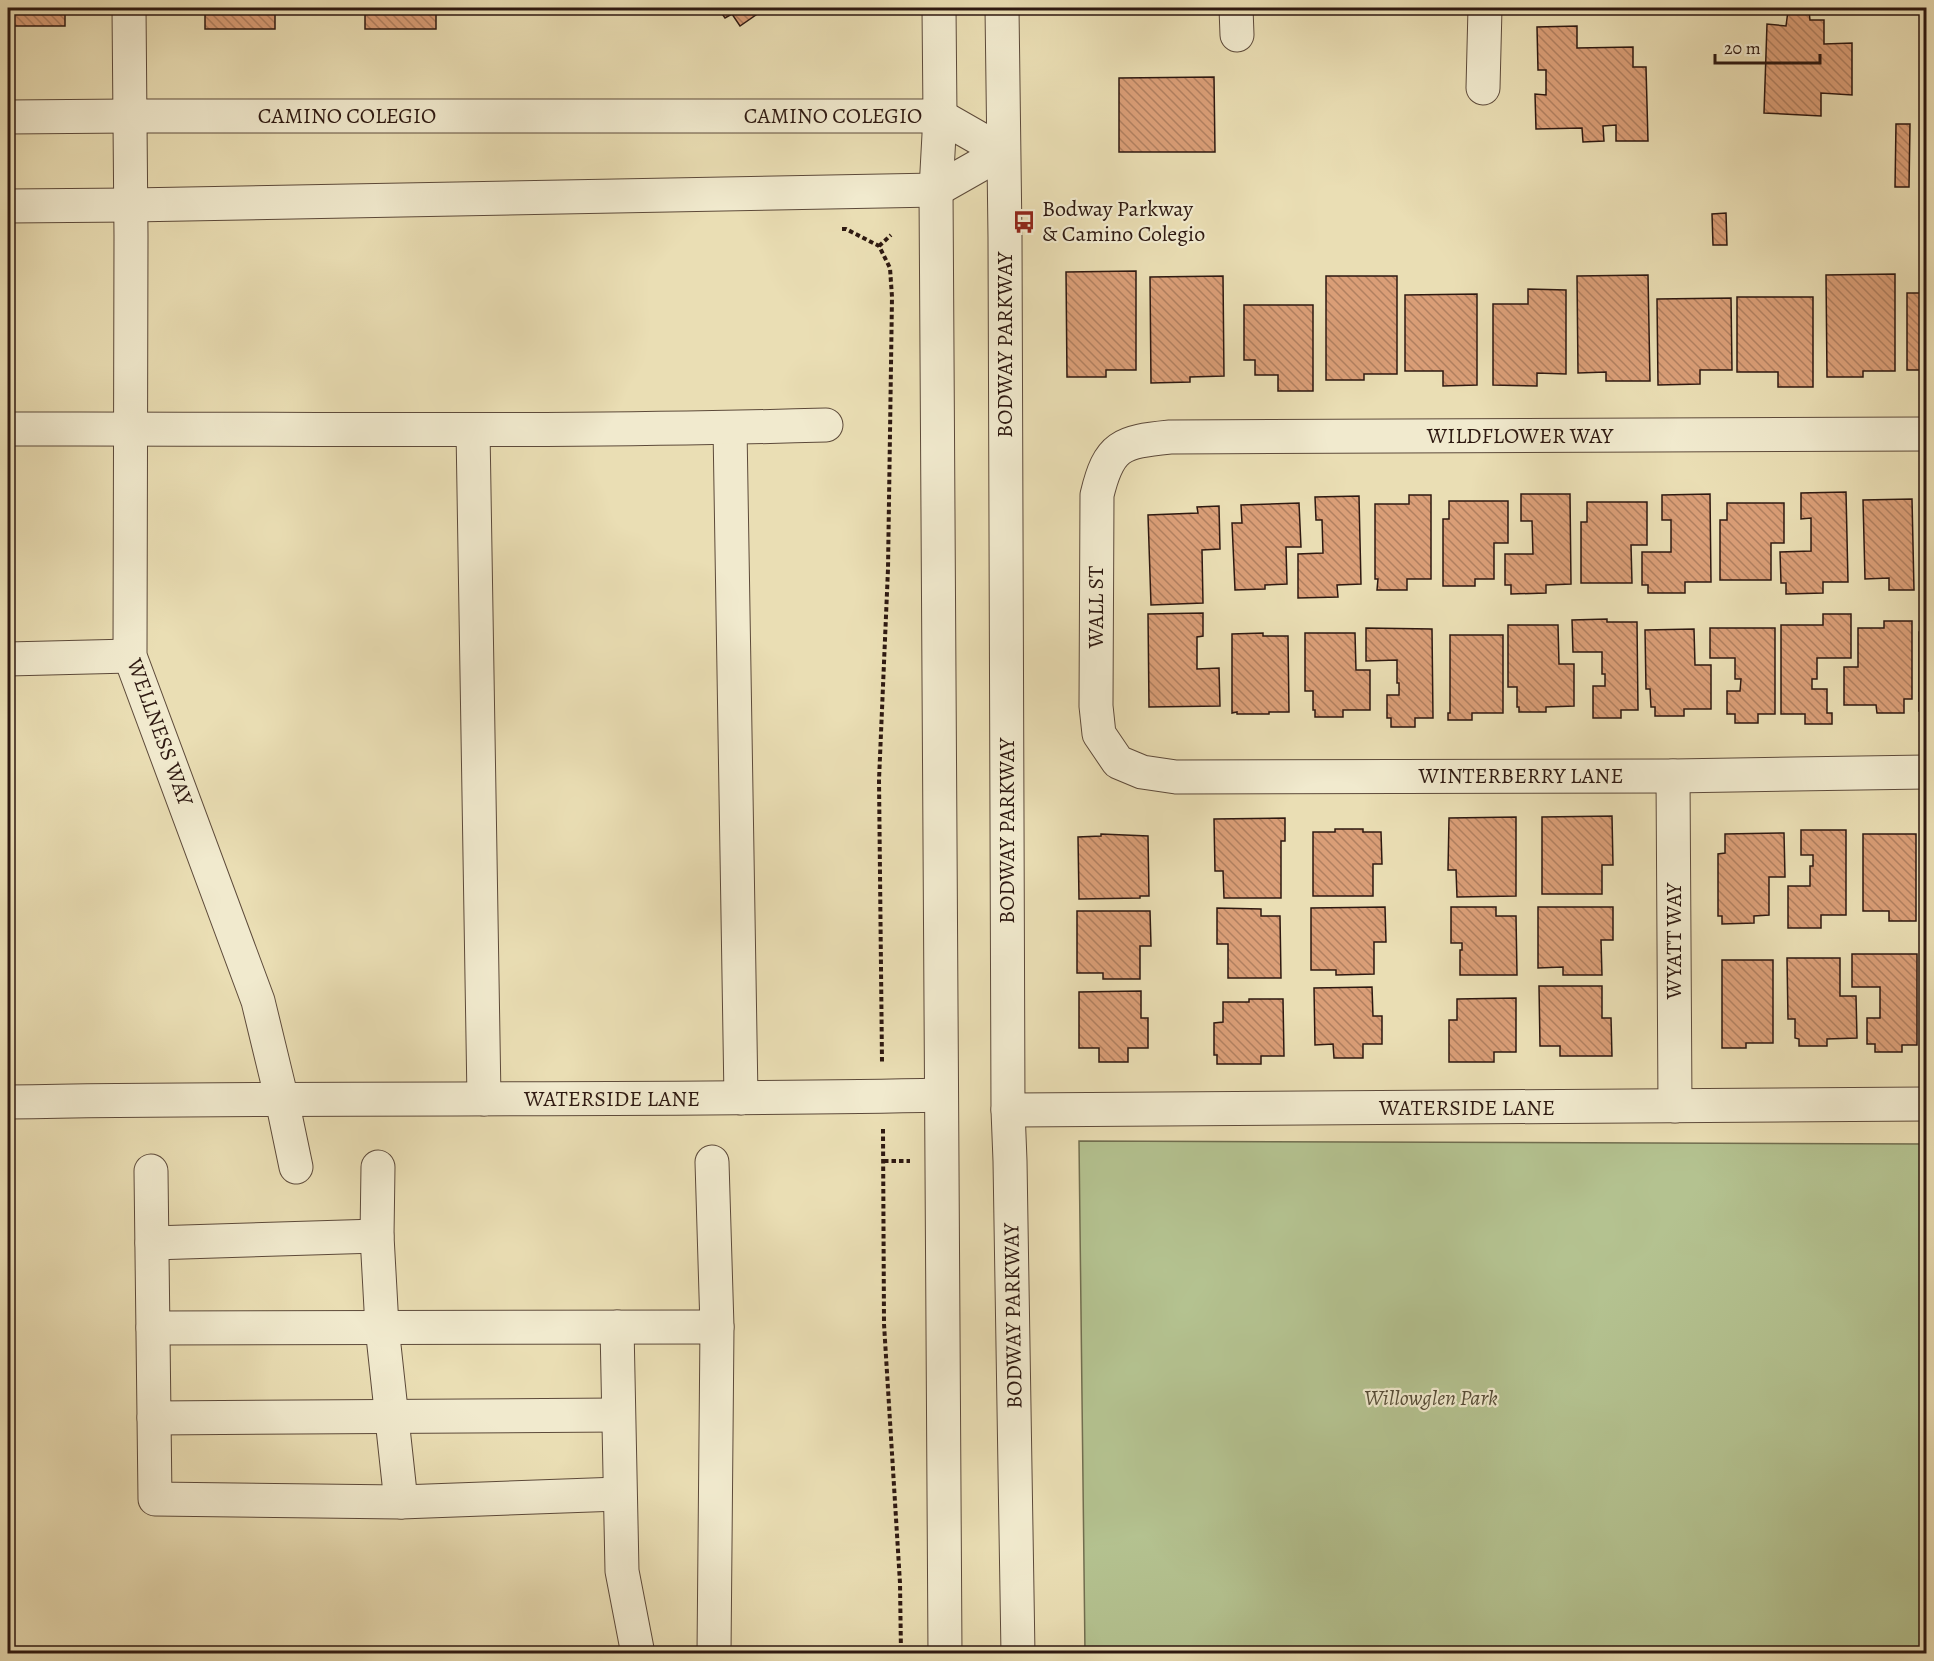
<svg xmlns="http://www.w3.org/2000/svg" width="1934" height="1661" viewBox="0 0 1934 1661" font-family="Alegreya,serif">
<defs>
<pattern id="building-back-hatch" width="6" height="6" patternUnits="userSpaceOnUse" patternTransform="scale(1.5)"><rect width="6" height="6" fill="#da9e77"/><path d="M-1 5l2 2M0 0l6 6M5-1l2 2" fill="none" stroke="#b18060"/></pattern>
</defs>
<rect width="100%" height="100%" fill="#eadeb4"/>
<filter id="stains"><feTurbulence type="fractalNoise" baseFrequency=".00333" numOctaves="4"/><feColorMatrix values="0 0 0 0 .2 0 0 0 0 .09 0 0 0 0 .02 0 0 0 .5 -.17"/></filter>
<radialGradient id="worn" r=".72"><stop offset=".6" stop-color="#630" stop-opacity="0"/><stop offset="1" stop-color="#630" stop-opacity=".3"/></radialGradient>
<path fill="#b4c290" stroke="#716e50" stroke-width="1.5" d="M 1079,1141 L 1926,1144 L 1926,1653 L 1085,1653 Z"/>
<g fill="url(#building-back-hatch)" stroke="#2e1911" stroke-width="1.5">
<rect x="8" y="8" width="57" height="18"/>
<rect x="205" y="8" width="70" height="21"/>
<rect x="365" y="8" width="71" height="21"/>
<path d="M 444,8 L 505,8 L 505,13 L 444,14 Z"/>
<rect x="606" y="8" width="59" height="5"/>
<path d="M 718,8 L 766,8 L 740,26 L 732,14 L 725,18 Z"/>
<path d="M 1788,11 L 1809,11 L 1810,20 L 1824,20 L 1824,44 L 1852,43 L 1852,95 L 1821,93 L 1821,116 L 1764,113 L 1767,24 L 1786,26 Z"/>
<path d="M 1577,26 L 1577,48 L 1633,47 L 1633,67 L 1646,67 L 1648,141 L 1616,141 L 1616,125 L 1603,126 L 1604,141 L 1583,142 L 1582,128 L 1536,129 L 1535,94 L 1546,95 L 1546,70 L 1538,70 L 1537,27 Z"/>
<path d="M 1214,77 L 1215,152 L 1119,152 L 1119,78 Z"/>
<path d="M 1896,124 L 1910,124 L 1909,187 L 1895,187 Z"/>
<path d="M 1726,213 L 1727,245 L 1713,245 L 1712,214 Z"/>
<path d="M 1136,271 L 1136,370 L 1106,370 L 1106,377 L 1067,377 L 1066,272 Z"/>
<path d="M 1895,274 L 1895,371 L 1863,371 L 1863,377 L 1827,377 L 1826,275 Z"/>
<path d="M 1648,275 L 1650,381 L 1606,381 L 1606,372 L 1578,373 L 1577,276 Z"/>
<path d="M 1223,276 L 1224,376 L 1190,377 L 1190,382 L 1151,383 L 1150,277 Z"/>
<path d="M 1326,276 L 1397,276 L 1397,374 L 1364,374 L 1364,380 L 1326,380 Z"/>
<path d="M 1528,289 L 1566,290 L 1566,374 L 1537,373 L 1537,386 L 1493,385 L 1493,304 L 1528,304 Z"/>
<rect x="1907" y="293" width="19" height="77"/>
<path d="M 1477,294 L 1477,385 L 1443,386 L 1443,371 L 1405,371 L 1405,295 Z"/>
<path d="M 1737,297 L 1813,297 L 1813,387 L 1778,387 L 1778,372 L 1737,372 Z"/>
<path d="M 1731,298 L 1732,370 L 1700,370 L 1700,384 L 1658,385 L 1657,299 Z"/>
<path d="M 1244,305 L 1313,305 L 1313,391 L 1278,391 L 1278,375 L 1255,375 L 1255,360 L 1244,360 Z"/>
<path d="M 1846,492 L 1848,582 L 1823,582 L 1823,593 L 1786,594 L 1786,583 L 1781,583 L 1780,552 L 1811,551 L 1811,518 L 1801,519 L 1801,493 Z"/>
<path d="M 1521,494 L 1570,494 L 1571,584 L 1546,585 L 1546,593 L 1511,594 L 1511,585 L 1505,585 L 1505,554 L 1533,554 L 1532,521 L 1521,521 Z"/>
<path d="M 1710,494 L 1711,582 L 1685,582 L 1685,593 L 1648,593 L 1648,585 L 1642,585 L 1642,552 L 1671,552 L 1671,520 L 1662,520 L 1662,495 Z"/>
<path d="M 1409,495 L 1431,495 L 1431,579 L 1407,579 L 1407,590 L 1377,590 L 1378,579 L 1375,579 L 1375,504 L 1409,504 Z"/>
<path d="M 1921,495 L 1926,495 L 1926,583 L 1923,583 Z"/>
<path d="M 1359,496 L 1361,584 L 1337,585 L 1338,597 L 1298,598 L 1298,554 L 1323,553 L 1322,520 L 1316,520 L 1315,497 Z"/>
<path d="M 1912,499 L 1914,590 L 1889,590 L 1889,578 L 1865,579 L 1863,500 Z"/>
<path d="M 1449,501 L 1508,501 L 1508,543 L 1494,543 L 1494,579 L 1475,579 L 1475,586 L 1443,586 L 1443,519 L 1449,519 Z"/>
<path d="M 1587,502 L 1647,502 L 1647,545 L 1631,545 L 1632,583 L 1581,583 L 1581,522 L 1587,522 Z"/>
<path d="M 1299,503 L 1301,547 L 1286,547 L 1287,584 L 1265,585 L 1265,589 L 1235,590 L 1232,523 L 1242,523 L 1241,505 Z"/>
<path d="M 1727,503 L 1784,503 L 1784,543 L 1771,543 L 1771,580 L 1720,580 L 1720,520 L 1727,520 Z"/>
<path d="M 1219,506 L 1220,549 L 1202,550 L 1203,603 L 1151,605 L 1148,515 L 1198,513 L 1197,507 Z"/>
<path d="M 1203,613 L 1203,636 L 1197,637 L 1197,669 L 1219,668 L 1220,706 L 1149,707 L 1148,614 Z"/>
<path d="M 1823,614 L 1851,614 L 1851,658 L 1817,658 L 1817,679 L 1812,679 L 1812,689 L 1827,689 L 1827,713 L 1832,713 L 1832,724 L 1805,724 L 1805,714 L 1781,714 L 1781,625 L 1823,625 Z"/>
<path d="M 1607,619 L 1607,622 L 1637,622 L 1638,710 L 1621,710 L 1621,718 L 1593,718 L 1593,686 L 1605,686 L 1605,674 L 1602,674 L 1602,652 L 1573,652 L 1572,620 Z"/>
<path d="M 1884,621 L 1912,621 L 1912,699 L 1904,699 L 1904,713 L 1877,713 L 1876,705 L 1844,705 L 1844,667 L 1858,667 L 1858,628 L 1884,628 Z"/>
<path d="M 1508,625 L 1558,625 L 1559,664 L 1574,664 L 1574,706 L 1546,707 L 1546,712 L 1519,712 L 1519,707 L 1517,707 L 1517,687 L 1508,687 Z"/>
<path d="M 1366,628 L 1432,629 L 1433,718 L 1415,718 L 1415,727 L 1391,727 L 1391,718 L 1387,718 L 1387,695 L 1399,695 L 1399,683 L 1397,683 L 1397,660 L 1366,661 Z"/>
<path d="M 1710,628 L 1775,628 L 1775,714 L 1758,714 L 1758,723 L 1735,723 L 1735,714 L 1727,714 L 1727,691 L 1740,691 L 1741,679 L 1735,679 L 1735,658 L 1710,658 Z"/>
<path d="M 1694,629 L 1695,665 L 1711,665 L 1711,709 L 1684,709 L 1684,716 L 1655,716 L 1655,707 L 1651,707 L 1650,689 L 1646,689 L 1645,630 Z"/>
<rect x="1919" y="632" width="7" height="79"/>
<path d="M 1263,633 L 1263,636 L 1288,636 L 1289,712 L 1269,712 L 1269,714 L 1237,714 L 1237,712 L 1232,713 L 1232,634 Z"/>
<path d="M 1305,633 L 1355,633 L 1356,670 L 1370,670 L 1370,710 L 1343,710 L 1343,717 L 1315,717 L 1315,710 L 1313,710 L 1313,691 L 1305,691 Z"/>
<path d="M 1450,635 L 1503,635 L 1503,713 L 1472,713 L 1472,720 L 1448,720 L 1448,713 L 1450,713 Z"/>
<path d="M 1612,816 L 1613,865 L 1602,865 L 1602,894 L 1542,894 L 1542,817 Z"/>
<path d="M 1516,817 L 1516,896 L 1457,897 L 1456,870 L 1448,870 L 1449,818 Z"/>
<path d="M 1285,818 L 1285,841 L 1281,841 L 1281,898 L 1224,898 L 1223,871 L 1215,871 L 1214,819 Z"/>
<path d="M 1335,829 L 1363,829 L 1363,832 L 1381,832 L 1382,864 L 1373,864 L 1373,896 L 1313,896 L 1313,832 L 1335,832 Z"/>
<path d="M 1801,830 L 1846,830 L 1846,915 L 1821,915 L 1821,928 L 1788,928 L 1788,886 L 1810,886 L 1810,866 L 1813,866 L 1813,855 L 1801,855 Z"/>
<path d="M 1784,833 L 1785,877 L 1769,877 L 1769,915 L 1754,916 L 1754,923 L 1722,924 L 1722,916 L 1718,916 L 1718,854 L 1725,853 L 1725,834 Z"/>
<path d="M 1101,834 L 1148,836 L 1149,896 L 1140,896 L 1140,898 L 1079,899 L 1078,837 L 1101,836 Z"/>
<path d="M 1863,834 L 1916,834 L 1916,921 L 1889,921 L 1889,911 L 1863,911 Z"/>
<path d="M 1385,907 L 1386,942 L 1374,942 L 1374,974 L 1336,975 L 1336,970 L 1311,970 L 1311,908 Z"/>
<path d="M 1451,907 L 1496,907 L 1496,916 L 1516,916 L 1517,975 L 1460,975 L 1460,950 L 1462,950 L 1462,943 L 1451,943 Z"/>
<path d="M 1538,907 L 1613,907 L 1613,940 L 1601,940 L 1602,975 L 1563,975 L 1563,967 L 1538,968 Z"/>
<path d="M 1217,908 L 1261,909 L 1261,916 L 1280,916 L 1281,978 L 1228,978 L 1228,944 L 1217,944 Z"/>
<path d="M 1077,911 L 1150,911 L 1151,946 L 1140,946 L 1140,979 L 1103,979 L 1103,973 L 1077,973 Z"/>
<path d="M 1852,954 L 1917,954 L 1917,1045 L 1902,1045 L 1902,1052 L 1875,1052 L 1875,1044 L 1867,1044 L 1867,1018 L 1880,1018 L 1880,987 L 1852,987 Z"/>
<path d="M 1787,958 L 1840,958 L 1840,996 L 1856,996 L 1857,1038 L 1827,1039 L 1827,1046 L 1799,1046 L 1799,1039 L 1795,1038 L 1795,1019 L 1788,1019 Z"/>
<path d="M 1722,960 L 1773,960 L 1773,1043 L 1746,1043 L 1746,1048 L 1722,1048 Z"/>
<path d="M 1922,960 L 1926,960 L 1926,1041 L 1921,1041 Z"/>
<path d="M 1539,986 L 1602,986 L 1602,1018 L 1611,1018 L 1612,1056 L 1560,1056 L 1560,1046 L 1540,1046 Z"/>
<path d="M 1372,987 L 1373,1016 L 1382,1016 L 1382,1044 L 1363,1044 L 1363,1058 L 1334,1058 L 1333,1044 L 1315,1045 L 1314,988 Z"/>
<path d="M 1141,991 L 1141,1018 L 1148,1018 L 1148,1048 L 1128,1048 L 1128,1062 L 1099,1062 L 1099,1048 L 1079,1048 L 1079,992 Z"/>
<path d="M 1516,998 L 1516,1052 L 1494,1052 L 1494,1062 L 1449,1062 L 1449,1020 L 1457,1020 L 1457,999 Z"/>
<path d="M 1249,999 L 1283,999 L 1284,1056 L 1261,1056 L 1261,1064 L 1217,1064 L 1217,1055 L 1214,1055 L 1214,1023 L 1223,1022 L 1223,1002 L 1249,1002 Z"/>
</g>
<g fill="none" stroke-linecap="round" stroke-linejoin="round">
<g stroke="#5d4a3a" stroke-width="35">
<g id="minor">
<path d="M 129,8 L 131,236 L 130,656 L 258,1001 L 282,1100 L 296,1167"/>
<path d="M 939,8 L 940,116 L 936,190 L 945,1654"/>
<path d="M 1002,8 L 1005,237 L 1008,1110 L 1010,1161 L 1018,1654"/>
<path d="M 1236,8 L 1237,35"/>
<path d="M 1483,88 L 1485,8"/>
<path d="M 8,117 L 130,116 L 940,116 L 1003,152"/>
<path d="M 8,206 L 131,205 L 936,190 L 1003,152"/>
<path d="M 730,428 L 741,1098"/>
<path d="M 8,429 C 280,428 553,433 826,425"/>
<path d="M 473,430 L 484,1099"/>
<path d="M 1926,434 L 1170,437 C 1121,442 1109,445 1097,495 L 1096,706 L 1099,734 L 1118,762 L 1142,772 L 1176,777 L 1673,776 L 1926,772"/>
<path d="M 8,659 L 130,656"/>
<path d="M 1673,776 L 1675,1106"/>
<path d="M 8,1102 C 319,1096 630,1102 941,1095"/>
<path d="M 1008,1110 L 1926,1104"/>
<path d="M 712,1162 L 717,1327 L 714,1654"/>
<path d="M 378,1167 L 377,1236 L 382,1327 L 401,1502"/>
<path d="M 151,1171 L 155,1499 L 401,1502 L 619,1494"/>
<path d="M 152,1243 L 377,1236"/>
<path d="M 617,1327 L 622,1571 L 638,1654"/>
<path d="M 153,1328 L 717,1327"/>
<path d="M 154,1418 L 618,1415"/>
</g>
</g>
<g stroke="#2e1911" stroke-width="4" stroke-dasharray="4.5 3" stroke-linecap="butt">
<path d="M 842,229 L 846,229 L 879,246 L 890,268 L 892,297 L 888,569 L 879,780 L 882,1062"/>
<path d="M 879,246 L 891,235"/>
<path d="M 883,1129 L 884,1324 L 900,1583 L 901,1654"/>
<path d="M 884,1161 L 910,1161"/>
</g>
<use href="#minor" stroke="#f1eace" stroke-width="33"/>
</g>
<defs>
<g id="bus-bare" transform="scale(1.8)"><path d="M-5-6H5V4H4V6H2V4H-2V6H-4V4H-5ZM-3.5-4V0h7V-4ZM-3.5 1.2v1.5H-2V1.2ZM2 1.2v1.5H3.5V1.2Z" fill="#8f2418" stroke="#f1eace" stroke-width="2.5" paint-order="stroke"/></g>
</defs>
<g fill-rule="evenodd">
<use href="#bus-bare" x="1024" y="222"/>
</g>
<g text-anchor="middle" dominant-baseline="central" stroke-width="4.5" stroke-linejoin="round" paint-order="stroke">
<g font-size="22" fill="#2e1911" stroke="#f1eace">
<text x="347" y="116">CAMINO COLEGIO</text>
<text x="833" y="116">CAMINO COLEGIO</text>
<text transform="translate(1005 345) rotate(-90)">BODWAY PARKWAY</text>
<text x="1520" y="436">WILDFLOWER WAY</text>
<text transform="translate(1096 607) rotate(-90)">WALL ST</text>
<text transform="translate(160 732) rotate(70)">WELLNESS WAY</text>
<text x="1521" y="776">WINTERBERRY LANE</text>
<text transform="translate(1007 831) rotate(-90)">BODWAY PARKWAY</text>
<text transform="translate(1674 941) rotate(-90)">WYATT WAY</text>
<text x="612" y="1099">WATERSIDE LANE</text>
<text x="1467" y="1108">WATERSIDE LANE</text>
<text transform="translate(1013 1316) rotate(-91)">BODWAY PARKWAY</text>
</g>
<g font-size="22" fill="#2e1911" stroke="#f1eace" text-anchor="start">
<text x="1042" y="209">Bodway Parkway<tspan x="1042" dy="25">&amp; Camino Colegio</tspan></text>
</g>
<g font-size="22" font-style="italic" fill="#564c37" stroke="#f1eace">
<text x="1431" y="1398">Willowglen Park</text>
</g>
</g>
<rect width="1934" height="1661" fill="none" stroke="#eadeb4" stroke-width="30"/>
<rect x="9" y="9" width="1916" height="1643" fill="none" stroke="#2e1911" stroke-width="3"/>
<rect x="15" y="15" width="1904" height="1631" fill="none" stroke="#2e1911" stroke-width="1.5"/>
<path d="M1715 54v9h105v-9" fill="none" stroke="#2e1911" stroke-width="3"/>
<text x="1724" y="54" font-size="18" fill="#2e1911" stroke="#f1eace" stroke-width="4.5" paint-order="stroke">20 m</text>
<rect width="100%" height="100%" filter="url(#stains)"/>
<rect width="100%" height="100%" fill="url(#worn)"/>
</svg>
